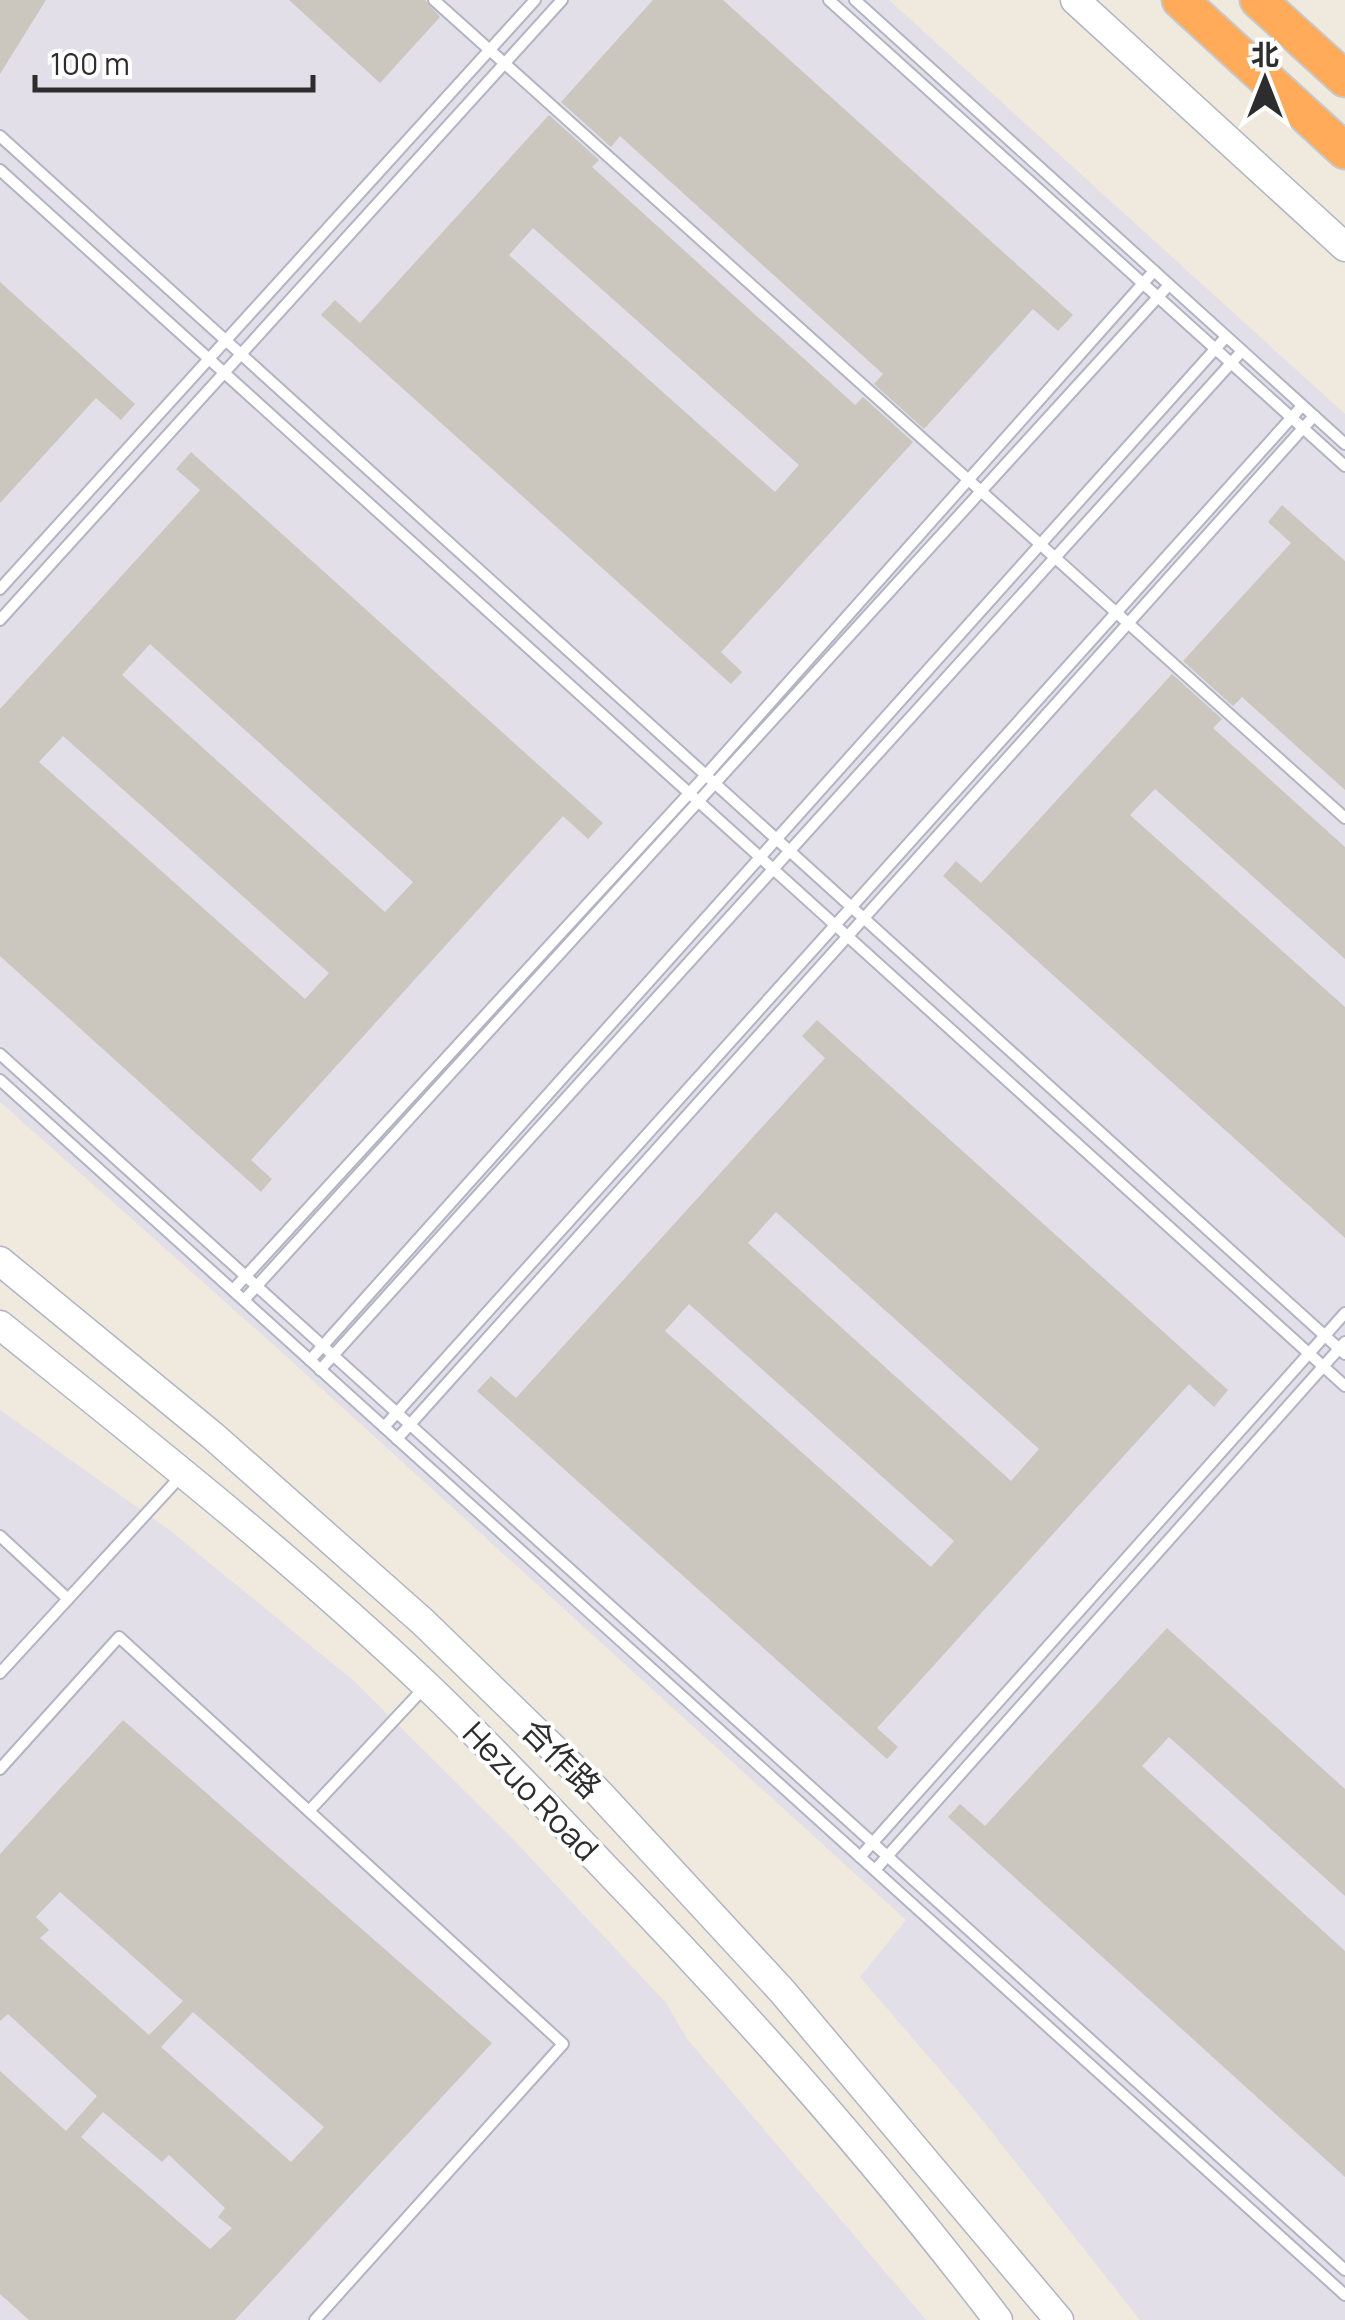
<svg xmlns="http://www.w3.org/2000/svg" width="1345" height="2320" viewBox="0 0 1345 2320" font-family="Manrope,'Noto Sans SC',sans-serif">
<rect width="100%" height="100%" fill="#f0e9de"/>
<g fill="#e2dfe8">
<path d="M 0,0 L 889,0 L 1345,414 L 1345,2320 L 1140,2320 L 976,2112 L 860,1977 L 906,1920 L 266,1338 L 0,1102 Z"/>
<path d="M 0,1410 L 168,1529 L 355,1682 L 513,1839 L 666,2003 L 687,2039 L 926,2320 L 0,2320 Z"/>
</g>
<g fill="#cbc6be" fill-rule="evenodd">
<path d="M 0,0 L 46,0 L 0,74 Z"/>
<path d="M 289,0 L 425,0 L 440,17 L 380,83 Z"/>
<path d="M 653,0 L 723,0 L 1073,315 L 1058,331 L 1033,309 L 924,429 L 874,384 L 883,374 L 620,136 L 611,147 L 561,102 Z"/>
<path d="M 549,115 L 599,160 L 592,167 L 855,405 L 863,397 L 913,442 L 721,652 L 742,672 L 731,684 L 321,315 L 335,300 L 360,323 ZM 533,228 L 799,465 L 775,492 L 509,255 Z"/>
<path d="M 0,282 L 135,404 L 121,420 L 96,398 L 0,503 Z"/>
<path d="M 191,452 L 603,823 L 588,839 L 563,816 L 251,1160 L 272,1179 L 261,1192 L 0,956 L 0,709 L 200,490 L 176,469 ZM 150,644 L 413,882 L 385,912 L 122,675 ZM 63,736 L 329,973 L 305,999 L 39,762 Z"/>
<path d="M 1282,505 L 1345,561 L 1345,790 L 1242,697 L 1233,706 L 1183,661 L 1291,543 L 1268,522 Z"/>
<path d="M 1172,674 L 1222,719 L 1213,728 L 1345,847 L 1345,959 L 1155,789 L 1130,815 L 1345,1007 L 1345,1238 L 943,876 L 956,861 L 981,883 Z"/>
<path d="M 817,1020 L 1228,1390 L 1214,1407 L 1189,1384 L 877,1728 L 898,1747 L 887,1759 L 477,1391 L 491,1376 L 516,1398 L 825,1058 L 802,1036 ZM 776,1212 L 1039,1449 L 1011,1481 L 748,1243 ZM 689,1304 L 954,1541 L 931,1567 L 665,1331 Z"/>
<path d="M 1167,1628 L 1345,1789 L 1345,1896 L 1169,1737 L 1142,1766 L 1345,1951 L 1345,2177 L 948,1817 L 960,1804 L 985,1826 Z"/>
<path d="M 123,1720 L 492,2043 L 235,2320 L 29,2320 L 0,2294 L 0,2071 L 66,2131 L 97,2096 L 8,2014 L 0,2021 L 0,1854 ZM 60,1892 L 183,2001 L 149,2035 L 40,1938 L 49,1930 L 36,1917 ZM 193,2012 L 324,2127 L 291,2162 L 161,2047 ZM 103,2112 L 162,2162 L 169,2155 L 225,2208 L 218,2217 L 232,2228 L 210,2249 L 81,2137 Z"/>
</g>
<g fill="none" stroke-linecap="round" stroke-linejoin="round">
<g stroke="#b2b4c2" stroke-width="14">
<g id="service">
<path d="M 434,0 L 1345,818"/>
<path d="M 829,0 L 1345,466"/>
<path d="M 855,0 L 1345,444"/>
<path d="M 0,136 L 1345,1354"/>
<path d="M 0,170 L 1345,1386"/>
<path d="M 0,589 L 535,0"/>
<path d="M 0,620 L 562,0"/>
<path d="M 0,1054 L 1345,2270"/>
<path d="M 0,1080 L 1345,2295"/>
<path d="M 233,1290 L 706,775 L 1154,271"/>
<path d="M 244,1300 L 1169,285"/>
<path d="M 310,1360 L 1226,337"/>
<path d="M 320,1370 L 1242,351"/>
<path d="M 384,1427 L 1302,406"/>
<path d="M 397,1439 L 1314,416"/>
<path d="M 0,1536 L 68,1599 L 0,1673"/>
<path d="M 68,1599 L 180,1477"/>
<path d="M 0,1769 L 119,1637 L 563,2044 L 315,2320"/>
<path d="M 309,1811 L 424,1688"/>
<path d="M 860,1857 L 1345,1313"/>
<path d="M 875,1870 L 1345,1342"/>
</g>
</g>
<g stroke="#b2b4c2" stroke-width="31">
<g id="secondary">
<path d="M 1075,0 L 1345,247"/>
<path d="M 0,1261 L 213,1436 L 423,1622 L 598,1792 L 782,1991 L 1059,2320"/>
<path d="M 0,1325 C 145,1442 292,1558 427,1686 C 491,1747 551,1811 612,1875 C 748,2016 879,2164 998,2320"/>
</g>
</g>
<g stroke="#c8c8c8" stroke-width="39">
<g id="motorway">
<path d="M 1180,0 L 1345,151"/>
<path d="M 1258,0 L 1345,79"/>
</g>
</g>
<use href="#service" stroke="#fff" stroke-width="10"/>
<use href="#secondary" stroke="#fff" stroke-width="28"/>
<use href="#motorway" stroke="#ffab5a" stroke-width="35"/>
</g>
<g text-anchor="middle" dominant-baseline="central" stroke-width="8" stroke-linejoin="round" paint-order="stroke">
<g font-size="32" fill="#2d2d2d" stroke="#fff">
<text transform="translate(562 1758) rotate(45)">合作路</text>
<text transform="translate(531 1791) rotate(46)">Hezuo Road</text>
</g>
</g>
<g transform="translate(1265 80)" stroke="#ffffff" stroke-width="8" paint-order="stroke">
<path d="M0-8L18 38L0 25L-18 38Z" fill="#2d2d2d"/>
<text y="-15" font-size="28" font-weight="bold" text-anchor="middle" fill="#2d2d2d">北</text>
</g>
<path d="M35 75v15h278v-15" fill="none" stroke="#2d2d2d" stroke-width="5"/>
<text x="50" y="75" font-size="30" fill="#2d2d2d" stroke="#ffffff" stroke-width="8" paint-order="stroke">100 m</text>
</svg>
